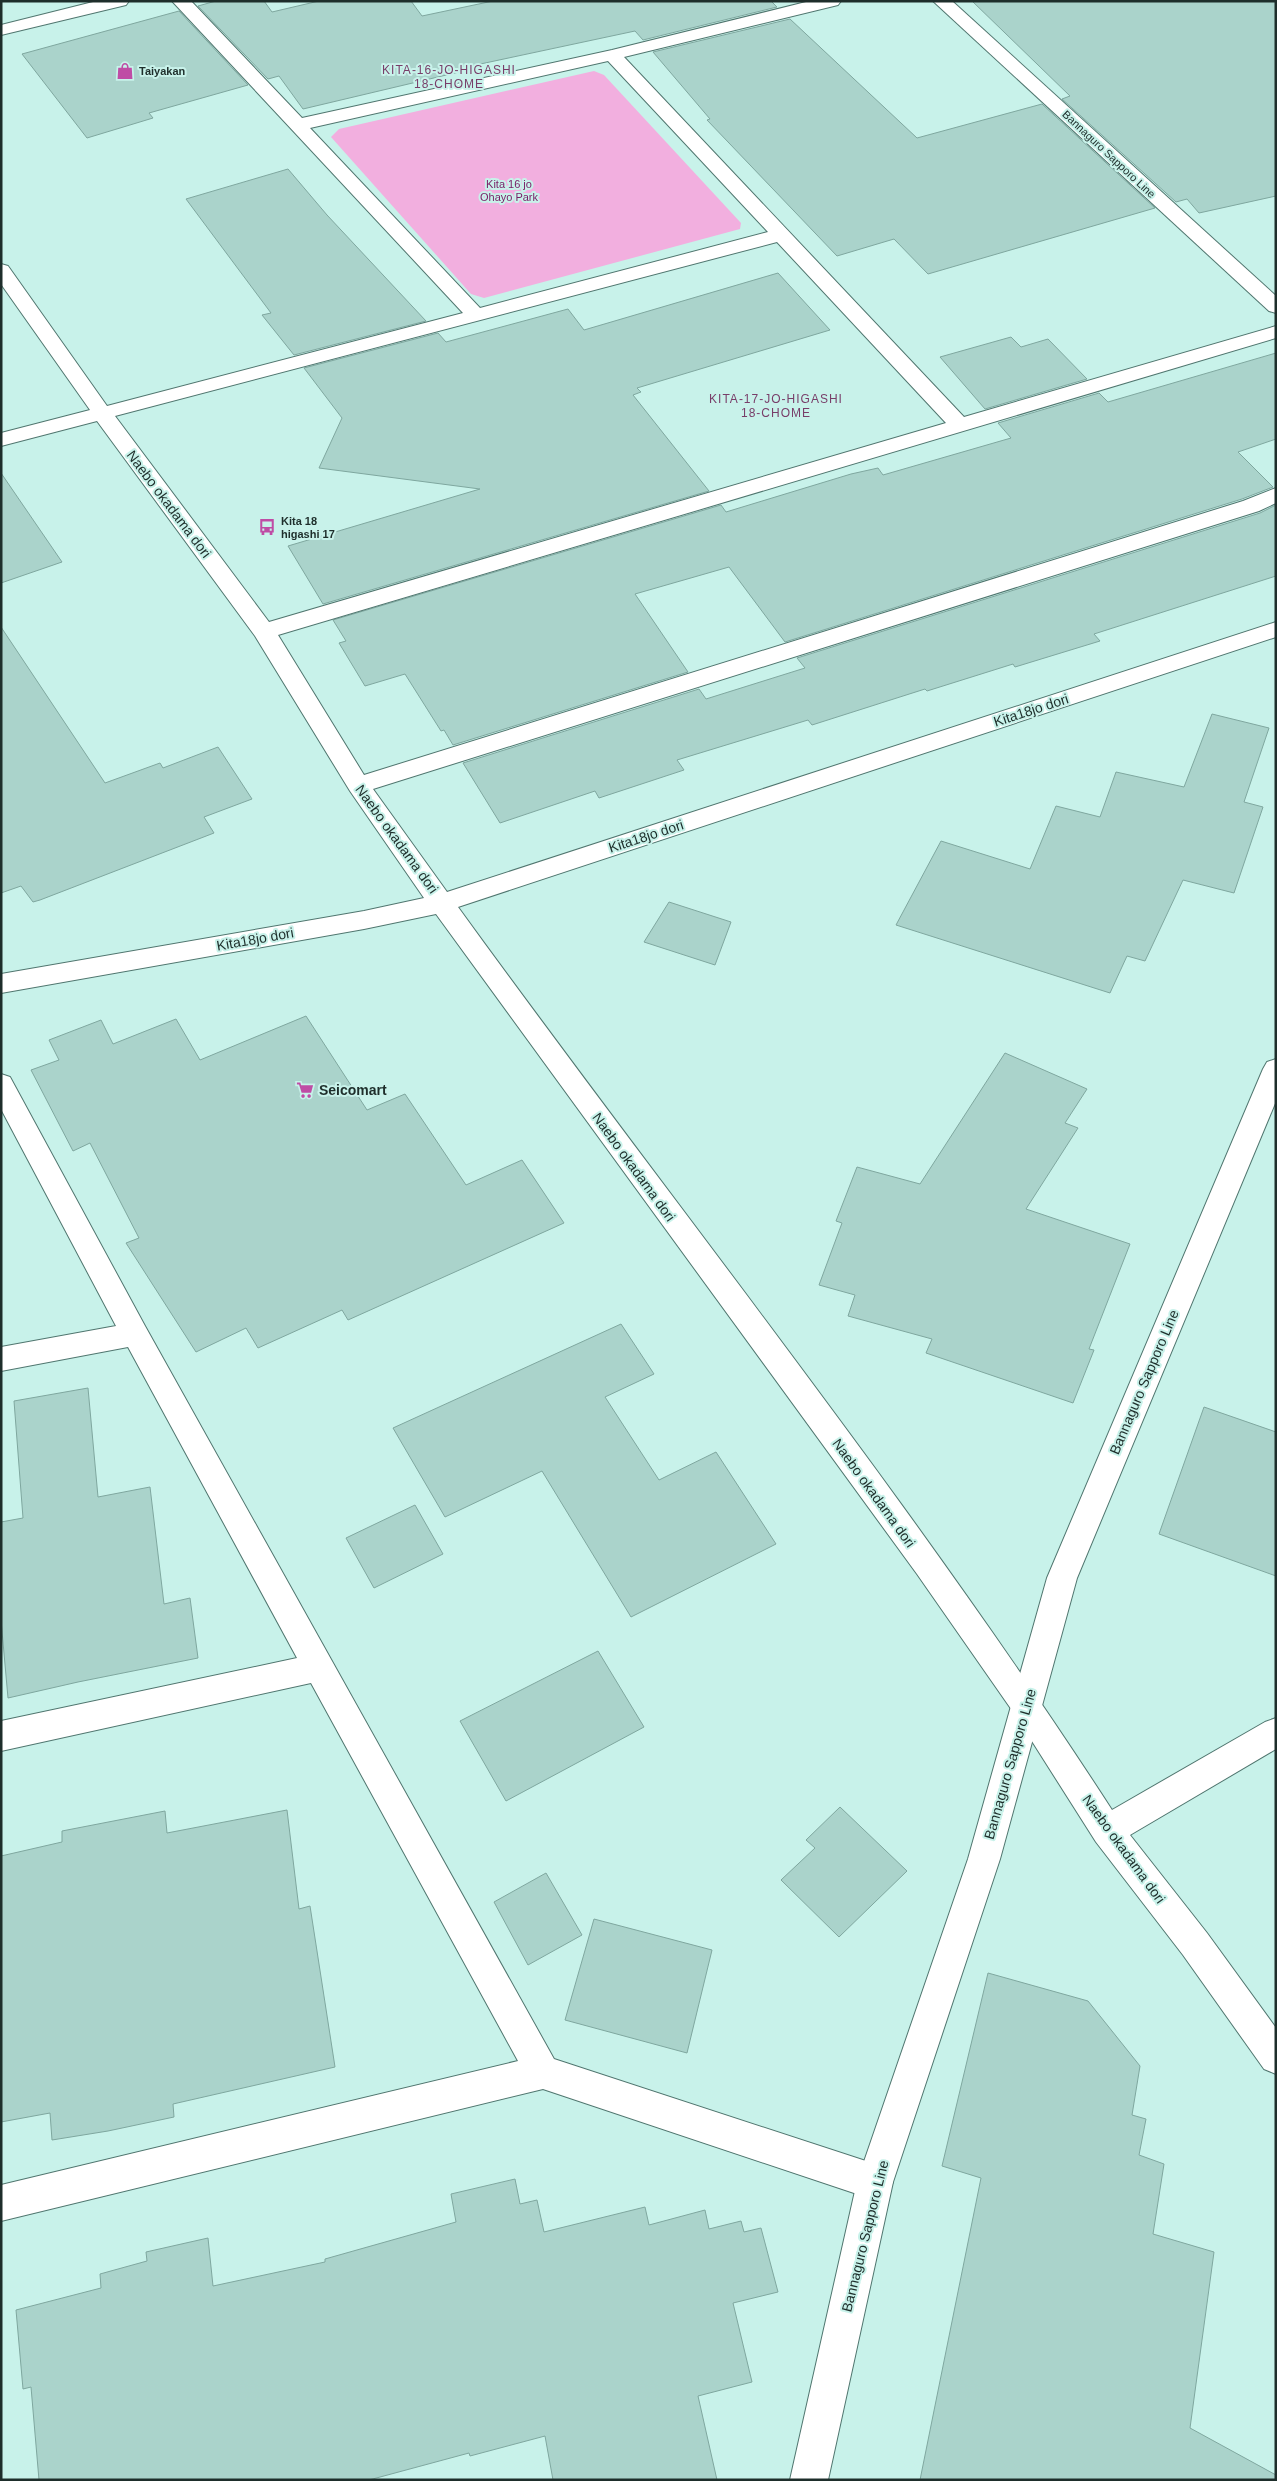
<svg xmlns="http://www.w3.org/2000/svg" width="1277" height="2481" viewBox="0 0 1277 2481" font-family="Helvetica,sans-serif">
<rect width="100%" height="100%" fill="#c8f2ea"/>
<path fill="#f2afdf" d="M 594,71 L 604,75 L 741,223 L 740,229 L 484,298 L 471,294 L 331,137 L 339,129 Z"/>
<g fill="#aad3cb" stroke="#7fa79f">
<path d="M 216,1 L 264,1 L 272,12 L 319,1 L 411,1 L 422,16 L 493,1 L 771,1 L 777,7 L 643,40 L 635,31 L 457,69 L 459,72 L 303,109 L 279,76 L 268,79 L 198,6 Z"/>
<path d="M 972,1 L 1276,1 L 1276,196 L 1199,213 L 1187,199 L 1176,202 L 1062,99 L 1070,96 Z"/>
<path d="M 179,11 L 248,85 L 149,113 L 153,118 L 87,138 L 22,54 Z"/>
<path d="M 790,19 L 917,138 L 1042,104 L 1155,208 L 928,274 L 894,239 L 837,256 L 707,120 L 710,119 L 653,52 Z"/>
<path d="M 288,169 L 327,215 L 426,321 L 294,355 L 262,315 L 271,313 L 186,199 Z"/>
<path d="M 778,273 L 830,330 L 637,388 L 641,392 L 633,395 L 709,491 L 323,604 L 288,546 L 480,489 L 319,468 L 342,418 L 304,368 L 438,333 L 446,342 L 568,309 L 584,330 Z"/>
<path d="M 1011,337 L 1021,347 L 1048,339 L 1087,379 L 985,409 L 940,357 Z"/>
<path d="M 1276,353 L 1276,439 L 1238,452 L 1273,487 L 1242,499 L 785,642 L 729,567 L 635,594 L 688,672 L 453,745 L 444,730 L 441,731 L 405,674 L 365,686 L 339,643 L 346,641 L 333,620 L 721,505 L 726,512 L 851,474 L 878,468 L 883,475 L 1011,438 L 998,423 L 1099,393 L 1108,402 Z"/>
<path d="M 1,473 L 62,562 L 1,583 Z"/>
<path d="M 1276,505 L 1276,576 L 1094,634 L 1100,641 L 1015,667 L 1013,664 L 927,691 L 925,689 L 812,725 L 808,720 L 677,760 L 684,770 L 599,798 L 595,791 L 500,823 L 463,763 L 699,689 L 706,699 L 805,668 L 797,658 L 1260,513 Z"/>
<path d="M 1,627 L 105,783 L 160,763 L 163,768 L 218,747 L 252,799 L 204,817 L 214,833 L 40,900 L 33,902 L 21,886 L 1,893 Z"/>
<path d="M 1212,714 L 1269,728 L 1244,802 L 1263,807 L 1234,893 L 1183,880 L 1145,961 L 1127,956 L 1110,993 L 896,925 L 941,841 L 1030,869 L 1056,806 L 1100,817 L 1116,772 L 1184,787 Z"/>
<path d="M 669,902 L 731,922 L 715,965 L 644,942 Z"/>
<path d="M 306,1016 L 367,1110 L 405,1094 L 466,1185 L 522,1160 L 564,1223 L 348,1320 L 342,1310 L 258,1348 L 246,1328 L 196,1352 L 126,1243 L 139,1238 L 90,1143 L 73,1151 L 31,1070 L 59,1060 L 49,1040 L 101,1020 L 113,1044 L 176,1019 L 200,1060 Z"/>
<path d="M 1005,1053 L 1087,1089 L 1065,1123 L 1078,1128 L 1026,1209 L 1130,1244 L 1089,1349 L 1094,1350 L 1073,1403 L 926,1353 L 932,1339 L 848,1316 L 855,1295 L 819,1285 L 842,1223 L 836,1221 L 857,1167 L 920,1184 Z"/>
<path d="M 621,1324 L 654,1374 L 605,1397 L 659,1480 L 716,1452 L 776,1544 L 631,1617 L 542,1471 L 445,1517 L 393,1428 Z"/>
<path d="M 88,1388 L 98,1497 L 150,1487 L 164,1604 L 190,1598 L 198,1658 L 78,1682 L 8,1698 L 1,1620 L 1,1522 L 23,1518 L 14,1401 Z"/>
<path d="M 1204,1407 L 1276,1432 L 1276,1576 L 1159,1534 Z"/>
<path d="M 415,1505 L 443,1554 L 374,1588 L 346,1538 Z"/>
<path d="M 598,1651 L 644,1727 L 506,1801 L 460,1721 Z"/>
<path d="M 840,1807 L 907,1871 L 839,1937 L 781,1880 L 815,1848 L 806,1840 Z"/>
<path d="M 287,1810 L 299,1909 L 310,1906 L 335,2067 L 173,2104 L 174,2117 L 108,2131 L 52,2140 L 50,2113 L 1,2122 L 1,1856 L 62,1842 L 62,1831 L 165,1811 L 167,1833 Z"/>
<path d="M 546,1873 L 582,1935 L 528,1965 L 494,1902 Z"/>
<path d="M 594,1919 L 712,1950 L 687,2053 L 565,2020 Z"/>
<path d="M 988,1973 L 1088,2001 L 1140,2066 L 1132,2115 L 1146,2119 L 1139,2155 L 1164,2164 L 1153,2234 L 1214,2252 L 1190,2428 L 1276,2475 L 1276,2480 L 920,2480 L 981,2178 L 942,2166 Z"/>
<path d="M 515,2179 L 520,2204 L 537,2200 L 544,2232 L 645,2207 L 649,2225 L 705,2210 L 709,2229 L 741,2221 L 744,2232 L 761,2228 L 778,2292 L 733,2303 L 752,2382 L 698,2396 L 717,2480 L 553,2480 L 545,2436 L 470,2456 L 469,2453 L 369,2480 L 39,2480 L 31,2387 L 23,2389 L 16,2310 L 101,2288 L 100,2274 L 147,2261 L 146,2252 L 208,2238 L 213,2286 L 325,2262 L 325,2259 L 456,2222 L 451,2194 Z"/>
</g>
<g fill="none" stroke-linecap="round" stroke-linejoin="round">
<g stroke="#50766f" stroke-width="2">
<g id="minor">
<path d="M 97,1 L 129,1 L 126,5 L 1,35 L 1,25 Z"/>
<path d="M 172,1 L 191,1 L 302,118 L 612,50 L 810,1 L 841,1 L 838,5 L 624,57 L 964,417 L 1276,326 L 1276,338 L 278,635 L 364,775 L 1243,501 L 1276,488 L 1276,503 L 1259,511 L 373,789 L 447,892 L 1276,622 L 1276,637 L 458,907 C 676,1208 910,1498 1112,1810 L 1265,1722 L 1276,1718 L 1276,1749 L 1130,1835 L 1207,1933 L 1276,2028 L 1276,2074 L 1264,2069 L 1183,1955 L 1096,1842 L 1016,1716 L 917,1574 L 436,914 L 364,929 L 1,993 L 1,974 L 364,911 L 424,898 L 350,791 L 255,636 L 97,421 L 1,446 L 1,433 L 90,410 L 1,284 L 1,264 L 8,266 L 107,406 L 463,313 ZM 608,61 L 768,232 L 480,308 L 310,128 ZM 777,242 L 946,423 L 269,622 L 115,416 Z"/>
<path d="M 1,1074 L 10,1077 L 145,1326 L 554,2059 L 875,2164 L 887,2170 L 893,2182 L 887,2194 L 875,2200 L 543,2089 L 1,2221 L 1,2185 L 518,2061 L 311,1683 L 1,1751 L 1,1721 L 297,1658 L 128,1347 L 1,1371 L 1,1347 L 116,1326 L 1,1109 Z"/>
</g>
</g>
<g stroke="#50766f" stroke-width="2">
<g id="major">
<path d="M 933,1 L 952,1 L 1276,296 L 1276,313 L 1269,311 Z"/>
<path d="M 1276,1059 L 1276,1101 L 1077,1578 L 1000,1859 L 893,2182 L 828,2480 L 790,2480 L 857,2182 L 968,1859 L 1047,1578 L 1263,1069 L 1267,1062 Z"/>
</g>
</g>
<use href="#minor" fill="#fff" fill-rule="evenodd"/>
<use href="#major" fill="#fff" fill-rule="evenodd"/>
</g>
<defs>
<g id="shop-bare" transform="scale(1.35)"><path d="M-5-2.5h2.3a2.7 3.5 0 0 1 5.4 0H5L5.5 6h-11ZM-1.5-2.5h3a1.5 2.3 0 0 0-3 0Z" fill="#bf4ca5" stroke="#c8f2ea" stroke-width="2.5" paint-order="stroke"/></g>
<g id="bus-bare" transform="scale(1.35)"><path d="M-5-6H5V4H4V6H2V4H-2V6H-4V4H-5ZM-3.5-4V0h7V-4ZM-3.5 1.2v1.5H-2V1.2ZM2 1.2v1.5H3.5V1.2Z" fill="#bf4ca5" stroke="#c8f2ea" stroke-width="2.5" paint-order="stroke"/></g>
<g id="supermarket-bare" transform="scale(1.35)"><path d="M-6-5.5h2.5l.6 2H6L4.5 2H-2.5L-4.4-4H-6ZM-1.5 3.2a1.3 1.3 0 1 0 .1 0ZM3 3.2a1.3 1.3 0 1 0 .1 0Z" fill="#bf4ca5" stroke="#c8f2ea" stroke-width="2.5" paint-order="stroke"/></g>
</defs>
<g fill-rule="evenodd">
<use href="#shop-bare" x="125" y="71"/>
<use href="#bus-bare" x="267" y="527"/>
<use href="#supermarket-bare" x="305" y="1090"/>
</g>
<g text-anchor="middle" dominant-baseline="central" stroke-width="4" stroke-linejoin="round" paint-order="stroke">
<g font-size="11" font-weight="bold" fill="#1e2e2b" stroke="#c8f2ea" text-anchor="start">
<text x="139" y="71">Taiyakan</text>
<text x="281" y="521">Kita 18<tspan x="281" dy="13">higashi 17</tspan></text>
</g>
<g font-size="11" fill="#1e2e2b" stroke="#c8f2ea">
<text transform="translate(1109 154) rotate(43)">Bannaguro Sapporo Line</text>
</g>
<g font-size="11" fill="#781d65" stroke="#c8f2ea">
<text x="509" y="184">Kita 16 jo<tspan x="509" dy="13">Ohayo Park</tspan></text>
</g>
<g font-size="12" letter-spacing="1" fill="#783e69" stroke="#c8f2ea">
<text x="449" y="70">KITA-16-JO-HIGASHI<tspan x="449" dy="14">18-CHOME</tspan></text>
<text x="776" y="399">KITA-17-JO-HIGASHI<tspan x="776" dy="14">18-CHOME</tspan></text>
</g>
<g font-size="14" fill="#1e2e2b" stroke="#c8f2ea">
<text transform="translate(169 504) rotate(53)">Naebo okadama dori</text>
<text transform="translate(1031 710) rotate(-18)">Kita18jo dori</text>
<text transform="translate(646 836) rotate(-18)">Kita18jo dori</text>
<text transform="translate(397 839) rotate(54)">Naebo okadama dori</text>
<text transform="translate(255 939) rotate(-10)">Kita18jo dori</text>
<text transform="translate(634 1167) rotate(54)">Naebo okadama dori</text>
<text transform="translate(1144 1382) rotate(-67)">Bannaguro Sapporo Line</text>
<text transform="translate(874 1493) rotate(54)">Naebo okadama dori</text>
<text transform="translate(1010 1764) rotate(-74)">Bannaguro Sapporo Line</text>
<text transform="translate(1124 1849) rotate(54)">Naebo okadama dori</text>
<text transform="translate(865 2236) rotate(-76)">Bannaguro Sapporo Line</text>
</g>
<g font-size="14" font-weight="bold" fill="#1e2e2b" stroke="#c8f2ea" text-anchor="start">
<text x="319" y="1090">Seicomart</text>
</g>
</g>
<rect width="1277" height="2481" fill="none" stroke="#1e2e2b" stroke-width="5"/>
</svg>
